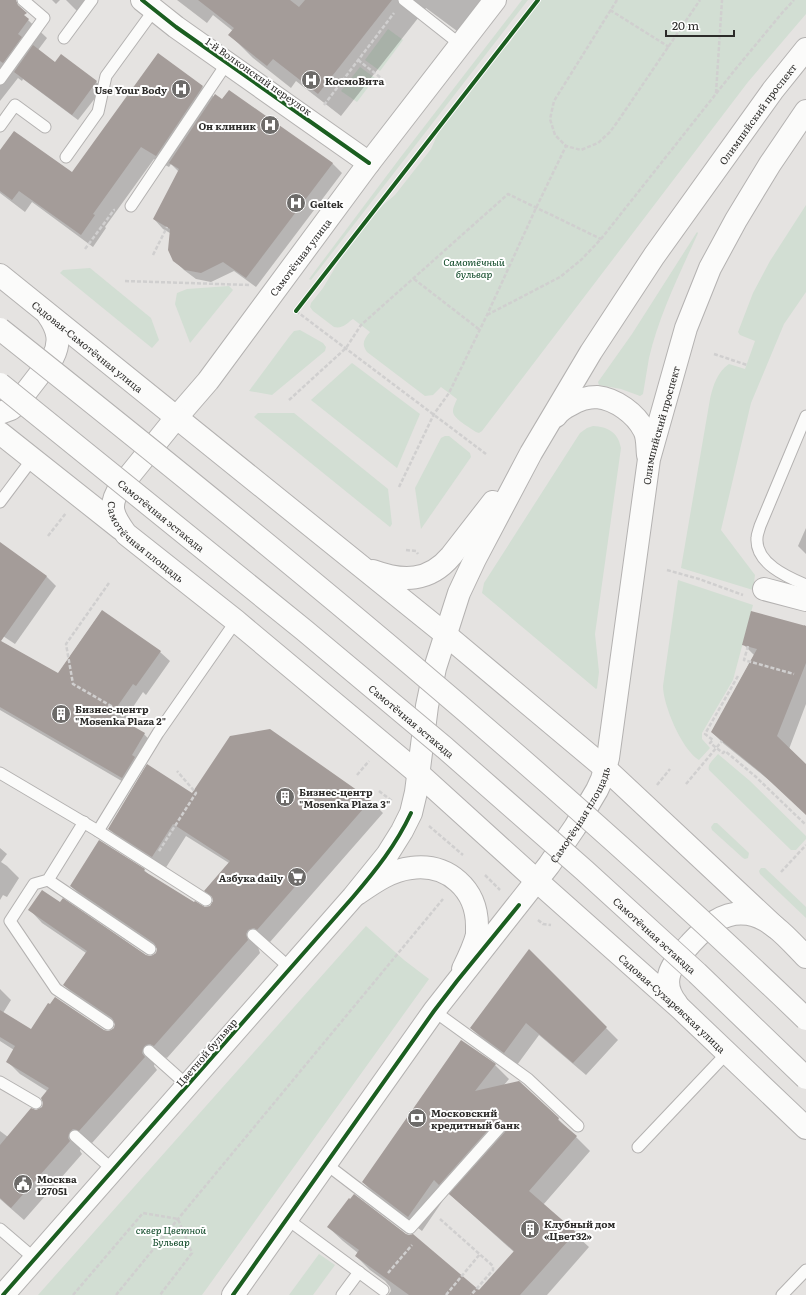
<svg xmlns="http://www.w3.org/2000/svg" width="806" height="1295" viewBox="0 0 806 1295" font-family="Literata,serif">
<rect width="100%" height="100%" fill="#e5e3e1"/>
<g fill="#d2ded3">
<path d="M 522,0 L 528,0 L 311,280 L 309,279 L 400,158 Z"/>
<path d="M 534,0 L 806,0 L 806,14 L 748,82 L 482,431 L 479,433 L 476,432 C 470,428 452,418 453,411 C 453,407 456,402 457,399 L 441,387 L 433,395 L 425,396 L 367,352 C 361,344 364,339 370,332 L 353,319 C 347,323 343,329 334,327 L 313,311 L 310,307 L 311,303 L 323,288 L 351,241 L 383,205 L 395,195 L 431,149 L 442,125 L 467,97 L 486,67 L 510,42 Z"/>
<path d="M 388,29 L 403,40 L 380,71 L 365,60 Z"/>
<path d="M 360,67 L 375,78 L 357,102 L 341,91 Z"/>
<path d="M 806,205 L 806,292 L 784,324 L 751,403 L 721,530 L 755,575 L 753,590 L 681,568 L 710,399 C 713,386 717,372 729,364 L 745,369 L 755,341 L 740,335 L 738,332 L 753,293 L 770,261 Z"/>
<path d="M 697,232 L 698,233 C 680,273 659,315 649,358 C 647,370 645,382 643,394 L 640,396 L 621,389 L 599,385 L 598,382 L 632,334 Z"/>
<path d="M 90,268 L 151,318 L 159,340 L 152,348 L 60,273 L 63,270 Z"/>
<path d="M 229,286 L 233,290 L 190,343 L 175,304 L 177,293 L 187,289 Z"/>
<path d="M 300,330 L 323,343 L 326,347 L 325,351 L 272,395 L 249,391 L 289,337 L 294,331 Z"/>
<path d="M 352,363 L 420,414 L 397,468 L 311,400 Z"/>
<path d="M 258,413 L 294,413 L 388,489 L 392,524 L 390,527 L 254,417 Z"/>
<path d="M 593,426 C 608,427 618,432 621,448 L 595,634 L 599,672 L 597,688 L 596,689 L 482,593 L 484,583 L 580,433 L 587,428 Z"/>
<path d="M 445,436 L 449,436 L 470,453 L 471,457 L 421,529 L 415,488 L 441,438 Z"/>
<path d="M 678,580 L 753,605 L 733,680 L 702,733 L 702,739 L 710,748 L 699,760 C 682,750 663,705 663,686 Z"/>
<path d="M 718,754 L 750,781 L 806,836 L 806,839 L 796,850 L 791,850 L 709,770 C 707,764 714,759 718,754 Z"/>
<path d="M 714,823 L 717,823 L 749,853 L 748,858 L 745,859 L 743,858 L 712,830 L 711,827 Z"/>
<path d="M 761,868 L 765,868 L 806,907 L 806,918 L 760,874 L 759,871 Z"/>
<path d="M 366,926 L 404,960 L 429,979 L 202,1295 L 38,1295 Z"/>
<path d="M 319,1254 L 335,1265 L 313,1295 L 289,1295 Z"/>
</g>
<g fill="#0003">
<path d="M 0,0 L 3,0 L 28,20 L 47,38 L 38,50 L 55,63 L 96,82 L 103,88 L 78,120 L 23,79 L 22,81 L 18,78 L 0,101 Z"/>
<path d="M 52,0 L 60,0 L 56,4 Z"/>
<path d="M 66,0 L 94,0 L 82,16 Z"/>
<path d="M 177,0 L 487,0 L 461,34 L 426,8 L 341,116 L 296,81 L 291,88 L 253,58 L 230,35 L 233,31 L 213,15 L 207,23 Z"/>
<path d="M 203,87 L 214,97 L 332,163 L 342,173 L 256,287 L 234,271 L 211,282 L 196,279 L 184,270 L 174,260 L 170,233 L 163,229 L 154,219 L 179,172 L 171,164 L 169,167 L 154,159 L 105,227 L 106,228 L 93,247 L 32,202 L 25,212 L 0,193 L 0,152 L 72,174 Z"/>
<path d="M 806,528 L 806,554 L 798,546 Z"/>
<path d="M 0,543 L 47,577 L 56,586 L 15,644 L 0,634 Z"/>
<path d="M 102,611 L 160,652 L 170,661 L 146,695 L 143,692 L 123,722 L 144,734 L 153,744 L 141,765 L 144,767 L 132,787 L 0,710 L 0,641 L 58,674 Z"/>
<path d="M 804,625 L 806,626 L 806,704 L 789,749 L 806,765 L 806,814 L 774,784 L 724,744 L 712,732 L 754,655 L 743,644 L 804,627 Z"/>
<path d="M 270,730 L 371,801 L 383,813 L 270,942 L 267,940 L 261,942 L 258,947 L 260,953 L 167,1058 L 163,1056 L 159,1057 L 156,1059 L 154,1066 L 157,1070 L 92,1143 L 86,1141 L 82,1144 L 80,1151 L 82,1154 L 24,1220 L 0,1199 L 0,1131 L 8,1137 L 36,1111 L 43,1108 L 47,1091 L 20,1074 L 7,1061 L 14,1050 L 0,1041 L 0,989 L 11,1000 L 3,1013 L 31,1031 L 111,1031 L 114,1029 L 115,1024 L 77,998 L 64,985 L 86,953 L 42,923 L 30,910 L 61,903 L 146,956 L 150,957 L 156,954 L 158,949 L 84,899 L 71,886 L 144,870 L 149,875 L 194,903 L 205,908 L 210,907 L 214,901 L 229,863 L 186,836 L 165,869 L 121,841 L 109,829 L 192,794 Z"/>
<path d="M 0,848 L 7,854 L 1,862 L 7,866 L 19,878 L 7,897 L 3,895 L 0,900 Z"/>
<path d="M 529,951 L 618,1040 L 586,1075 L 539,1035 L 517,1065 L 483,1040 L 471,1028 Z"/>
<path d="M 495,1065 L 509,1079 L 504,1085 L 558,1119 L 590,1151 L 543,1205 L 589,1247 L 547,1295 L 388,1295 L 391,1291 L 390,1287 L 385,1281 L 370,1270 L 356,1256 L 358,1253 L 343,1241 L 328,1227 L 479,1292 L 514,1252 L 454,1198 L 448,1193 L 422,1231 L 377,1197 L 363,1182 Z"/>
</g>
<g fill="#a49c99">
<path d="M 0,0 L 16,0 L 18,5 L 27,13 L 24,15 L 29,19 L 18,34 L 22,37 L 3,63 L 0,61 Z"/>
<path d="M 198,0 L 290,0 L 299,7 L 305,0 L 392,0 L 318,94 L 273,59 L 267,66 L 228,35 L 234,28 Z"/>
<path d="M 33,45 L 55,62 L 61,54 L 97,81 L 72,115 L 14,72 Z"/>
<path d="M 158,53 L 203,86 L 156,156 L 141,147 L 93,214 L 95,215 L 81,235 L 19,191 L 12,200 L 0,191 L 0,150 L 14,131 L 72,172 Z"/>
<path d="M 229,90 L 333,163 L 246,278 L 223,262 L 201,273 L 185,270 L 173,261 L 168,250 L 170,229 L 153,219 L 179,169 L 169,163 L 215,94 L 222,99 Z"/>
<path d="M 0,542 L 47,576 L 1,641 L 58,673 L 102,610 L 161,651 L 136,686 L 133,684 L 112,714 L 145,733 L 132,755 L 135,757 L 122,778 L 0,707 Z"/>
<path d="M 751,611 L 806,626 L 806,663 L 777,736 L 806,764 L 806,815 L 760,772 L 711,732 L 757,649 L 742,645 Z"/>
<path d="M 270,729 L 371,800 L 257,930 L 254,928 L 248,930 L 246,934 L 248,940 L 154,1046 L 150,1044 L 146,1045 L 144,1047 L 142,1053 L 145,1057 L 79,1131 L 73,1129 L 70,1132 L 68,1138 L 70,1141 L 11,1208 L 0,1198 L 0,1145 L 31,1108 L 36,1110 L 42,1107 L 43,1103 L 41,1098 L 49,1088 L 6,1062 L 15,1046 L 0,1037 L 0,1010 L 31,1029 L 48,1003 L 50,1004 L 55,997 L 104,1030 L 108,1031 L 111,1030 L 114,1028 L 115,1024 L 112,1018 L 63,985 L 87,951 L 28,910 L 42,890 L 60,902 L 63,898 L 146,955 L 150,956 L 153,955 L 156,953 L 157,949 L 154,943 L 70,886 L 99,840 L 145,869 L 144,871 L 194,902 L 195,901 L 205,907 L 210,906 L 213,901 L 212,897 L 204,891 L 230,861 L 173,824 L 152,857 L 108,829 L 147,764 L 192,793 L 230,736 Z"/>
<path d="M 529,949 L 607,1027 L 573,1063 L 526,1023 L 504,1053 L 470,1028 Z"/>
<path d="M 461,1040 L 496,1064 L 475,1091 L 519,1081 L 559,1118 L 558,1120 L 577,1136 L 529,1191 L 576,1232 L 520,1295 L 409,1295 L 355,1256 L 359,1250 L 327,1227 L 349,1198 L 350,1199 L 354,1194 L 406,1234 L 409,1235 L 413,1234 L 479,1290 L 514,1251 L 449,1194 L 505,1132 L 507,1125 L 505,1122 L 502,1120 L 498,1120 L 495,1122 L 439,1185 L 434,1180 L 408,1217 L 362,1182 Z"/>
</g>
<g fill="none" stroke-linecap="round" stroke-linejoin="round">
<g stroke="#b4b2b1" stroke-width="13">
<g id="service">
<path d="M 404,0 L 461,45"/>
<path d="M 64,38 L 92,0"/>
<path d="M 0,79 L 44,18 L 23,0"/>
<path d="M 0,126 L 15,105 L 45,127"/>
<path d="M 66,157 L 98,112 L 106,76 L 154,10"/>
<path d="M 131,206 L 227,63"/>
<path d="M 806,416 L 760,526 C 759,530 757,534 757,538 C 755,563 787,577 806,585"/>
<path d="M 0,502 L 33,458"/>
<path d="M 0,773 L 98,831 L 206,900"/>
<path d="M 84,822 L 48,880 L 34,884 L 10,921 L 56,989 L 108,1024"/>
<path d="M 98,831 L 158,733 L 236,621"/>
<path d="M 48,880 L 150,949"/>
<path d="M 253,935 L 290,968"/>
<path d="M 434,1011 L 528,1079 L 578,1126"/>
<path d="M 149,1051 L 187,1085"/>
<path d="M 0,1082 L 36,1103"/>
<path d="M 75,1136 L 113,1170"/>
<path d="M 638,1147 L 728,1052"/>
<path d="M 326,1164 L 410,1228 L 500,1127"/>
<path d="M 287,1219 L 383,1290"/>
<path d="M 0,1229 L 35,1259"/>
<path d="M 342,1295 L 359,1272"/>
<path d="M 782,1295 L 806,1270"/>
</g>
</g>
<g stroke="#b4b2b1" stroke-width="24">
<g id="minor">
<path d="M 142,0 L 176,27 L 369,163"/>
<path d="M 764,589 L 806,600"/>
<path d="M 357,894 C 373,883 391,870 411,868 C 448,863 477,889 477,926 C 477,929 477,933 477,935 C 474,947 468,959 463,969"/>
</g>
</g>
<g stroke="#b4b2b1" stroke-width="24">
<g id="secondary">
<path id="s1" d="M 495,0 L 369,163 L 208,381 L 176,418 L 121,486 C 107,506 113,516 126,534 L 236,621 L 419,774 L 537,881 L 680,1008 L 806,1128"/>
<path id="s2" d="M 0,275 L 445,634 L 606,769 L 775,927"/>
<path d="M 0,413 L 11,409 L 16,405 L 53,357 C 61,342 58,329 48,315"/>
<path d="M 556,416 C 560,410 564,408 570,405 C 578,400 588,397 597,397 C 616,399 636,414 644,430 C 648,437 647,447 648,455"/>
<path d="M 0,433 L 121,529"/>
<path d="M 373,571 C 403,582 429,582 451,556 L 493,502"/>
<path d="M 677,1004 C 657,980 674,962 691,943 C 706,927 723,910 748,914 C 772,918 790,941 806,957"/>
<path id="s3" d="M 3,1295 L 353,897 L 387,855 L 402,831 L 411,813 L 416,792 L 427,706 L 435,668 L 459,593 L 475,559 L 531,453 L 591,352 L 654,256 L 773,90 L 806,49"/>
<path id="s4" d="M 233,1295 L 434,1011 L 549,865 L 575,827 L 597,790 L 602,779 L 608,758 L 649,459 L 686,328 L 710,268 L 736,220 L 770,164 L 806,111"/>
</g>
</g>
<g stroke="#d0cfcf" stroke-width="2.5" stroke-dasharray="4 2" stroke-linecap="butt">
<path d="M 617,0 L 554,101 L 550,119 L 555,135 L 566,146 L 581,150 L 598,143 L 610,132 L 618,121 L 700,0"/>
<path d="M 610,10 L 669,47"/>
<path d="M 358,60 L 385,81"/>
<path d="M 716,93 L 722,0"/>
<path d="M 324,105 L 394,13"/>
<path d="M 85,249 L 114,210 L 115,210"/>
<path d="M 153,255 L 167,227"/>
<path d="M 414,279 L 480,330"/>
<path d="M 125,281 L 250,285"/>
<path d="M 296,311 L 486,454"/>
<path d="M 487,315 L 560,277 L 581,260 L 601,239 L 734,71 L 782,13 L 794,0"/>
<path d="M 714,354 L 747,365"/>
<path d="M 289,400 L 346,348 L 361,325 L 508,194 L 601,239"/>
<path d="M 399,487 L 434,414 L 449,393 L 487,315 L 536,208 L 566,146"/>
<path d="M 48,536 L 66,513"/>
<path d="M 406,550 L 416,551 L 418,554"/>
<path d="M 667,570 L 699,579 L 743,595"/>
<path d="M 109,583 L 66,644 L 73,684 L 144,725"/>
<path d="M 748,646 L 744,660 L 794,674"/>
<path d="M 738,676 L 705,734 L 713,740 L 710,743 L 723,753 L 725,751 L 755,776 L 806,825"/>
<path d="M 357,775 L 369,761"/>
<path d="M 686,784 L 722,741"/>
<path d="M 657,785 L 670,769"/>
<path d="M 379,791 L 392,801"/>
<path d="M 429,826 L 463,855"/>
<path d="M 159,851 L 196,793 L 177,771"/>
<path d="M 781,872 L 806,845"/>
<path d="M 485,875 L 500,890"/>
<path d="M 538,920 L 543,924 L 551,925"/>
<path d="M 440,1219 L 493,1266 L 493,1270 L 471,1295"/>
<path d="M 388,1273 L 412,1245"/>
<path d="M 73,1295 L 143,1213 L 178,1219 L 192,1253 L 160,1295"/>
<path d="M 116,1295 L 178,1219 L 443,899"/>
<path d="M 446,1295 L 480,1254"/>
</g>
<use href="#service" stroke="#fbfbfa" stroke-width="11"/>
<use href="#minor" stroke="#fbfbfa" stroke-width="22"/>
<use href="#secondary" stroke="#fbfbfa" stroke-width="22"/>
<g stroke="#b4b2b1" stroke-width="24" stroke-linecap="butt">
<g id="primary-bridge">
<path d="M 0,329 C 277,549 551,774 806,1019"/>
<path id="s5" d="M 0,384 L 304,630 L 445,748 L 584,870 L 697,973 L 806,1078"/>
</g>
</g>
<use href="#primary-bridge" stroke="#fbfbfa" stroke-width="22"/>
<g stroke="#fff" stroke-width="6">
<g id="cycleway">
<path d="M 142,0 L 176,27 L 369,163"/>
<path d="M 296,311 L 538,0"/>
<path d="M 3,1295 L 353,897 C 376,870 396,845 411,813"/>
<path d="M 233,1295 L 434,1011 L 457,981 L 519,905"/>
</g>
</g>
<use href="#cycleway" stroke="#1b5e20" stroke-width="4"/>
</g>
<defs>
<g id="hospital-disc" transform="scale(1)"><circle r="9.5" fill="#6d6b69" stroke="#fff"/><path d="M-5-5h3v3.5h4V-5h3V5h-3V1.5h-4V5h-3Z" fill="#fff"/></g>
<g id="building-disc" transform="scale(1)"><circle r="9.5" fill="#6d6b69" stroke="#fff"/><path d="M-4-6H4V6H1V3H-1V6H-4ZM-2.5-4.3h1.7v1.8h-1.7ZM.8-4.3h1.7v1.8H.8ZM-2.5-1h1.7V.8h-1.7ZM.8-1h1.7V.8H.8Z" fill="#fff"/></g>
<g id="supermarket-disc" transform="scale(1)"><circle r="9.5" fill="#6d6b69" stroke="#fff"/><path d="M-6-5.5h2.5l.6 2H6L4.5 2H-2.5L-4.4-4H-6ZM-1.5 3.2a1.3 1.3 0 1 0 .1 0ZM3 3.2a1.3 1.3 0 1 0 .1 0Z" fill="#fff"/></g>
<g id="bank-disc" transform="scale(1)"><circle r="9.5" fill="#6d6b69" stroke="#fff"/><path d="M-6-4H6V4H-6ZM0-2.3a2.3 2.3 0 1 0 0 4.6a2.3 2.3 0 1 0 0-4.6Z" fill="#fff"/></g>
<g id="civic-disc" transform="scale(1)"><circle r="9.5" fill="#6d6b69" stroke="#fff"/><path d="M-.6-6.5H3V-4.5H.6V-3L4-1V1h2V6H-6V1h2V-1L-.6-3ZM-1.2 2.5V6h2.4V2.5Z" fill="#fff"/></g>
</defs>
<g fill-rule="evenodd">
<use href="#hospital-disc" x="311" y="80"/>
<use href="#hospital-disc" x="181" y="89"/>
<use href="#hospital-disc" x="270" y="125"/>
<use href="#hospital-disc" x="296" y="203"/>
<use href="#building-disc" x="61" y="714"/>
<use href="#building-disc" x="285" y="797"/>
<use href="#supermarket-disc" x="297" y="877"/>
<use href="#bank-disc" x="417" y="1118"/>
<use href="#civic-disc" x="23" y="1184"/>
<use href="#building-disc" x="530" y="1229"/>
</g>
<g text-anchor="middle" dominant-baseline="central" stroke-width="4" stroke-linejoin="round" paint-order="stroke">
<g font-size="10" fill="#2c2b29" stroke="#fff">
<text transform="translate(259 76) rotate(35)">1-й Волконский переулок</text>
<text stroke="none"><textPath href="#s3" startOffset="1424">Олимпийский проспект</textPath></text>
<text transform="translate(300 257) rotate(-53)">Самотёчная улица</text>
<text stroke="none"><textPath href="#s2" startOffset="113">Садовая-Самотёчная улица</textPath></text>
<text stroke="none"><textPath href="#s4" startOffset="994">Олимпийский проспект</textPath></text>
<text stroke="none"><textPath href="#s5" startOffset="208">Самотёчная эстакада</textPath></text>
<text stroke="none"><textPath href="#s1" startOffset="685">Самотёчная площадь</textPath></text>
<text stroke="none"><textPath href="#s5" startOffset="532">Самотёчная эстакада</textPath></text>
<text stroke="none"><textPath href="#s4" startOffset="593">Самотёчная площадь</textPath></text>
<text stroke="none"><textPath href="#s5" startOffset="856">Самотёчная эстакада</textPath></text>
<text stroke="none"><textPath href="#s1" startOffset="1387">Садовая-Сухаревская улица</textPath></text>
<text transform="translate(206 1052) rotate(-49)">Цветной бульвар</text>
</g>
<g font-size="10" font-weight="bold" fill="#2c2b29" stroke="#fff" text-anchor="start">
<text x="325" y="80">КосмоВита</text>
<text x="167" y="89" text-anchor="end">Use Your Body</text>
<text x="256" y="125" text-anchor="end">Он клиник</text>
<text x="310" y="203">Geltek</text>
<text x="75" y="708">Бизнес-центр<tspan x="75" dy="12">"Mosenka Plaza 2"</tspan></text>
<text x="299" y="791">Бизнес-центр<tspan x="299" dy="12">"Mosenka Plaza 3"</tspan></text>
<text x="283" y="877" text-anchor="end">Азбука daily</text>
<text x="431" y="1112">Московский<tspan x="431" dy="12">кредитный банк</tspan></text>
<text x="37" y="1178">Москва<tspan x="37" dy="12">127051</tspan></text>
<text x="544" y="1223">Клубный дом<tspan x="544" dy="12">«Цвет32»</tspan></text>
</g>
<g font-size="10" font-style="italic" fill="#074320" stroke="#fff">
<text x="474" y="261">Самотёчный<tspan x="474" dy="12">бульвар</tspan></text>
<text x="171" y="1229">сквер Цветной<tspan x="171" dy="12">Бульвар</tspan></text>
</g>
</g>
<path d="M666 30v6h68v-6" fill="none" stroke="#2c2b29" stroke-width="2"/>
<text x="672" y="30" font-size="12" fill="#2c2b29" stroke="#ffffff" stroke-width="3" paint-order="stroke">20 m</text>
</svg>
